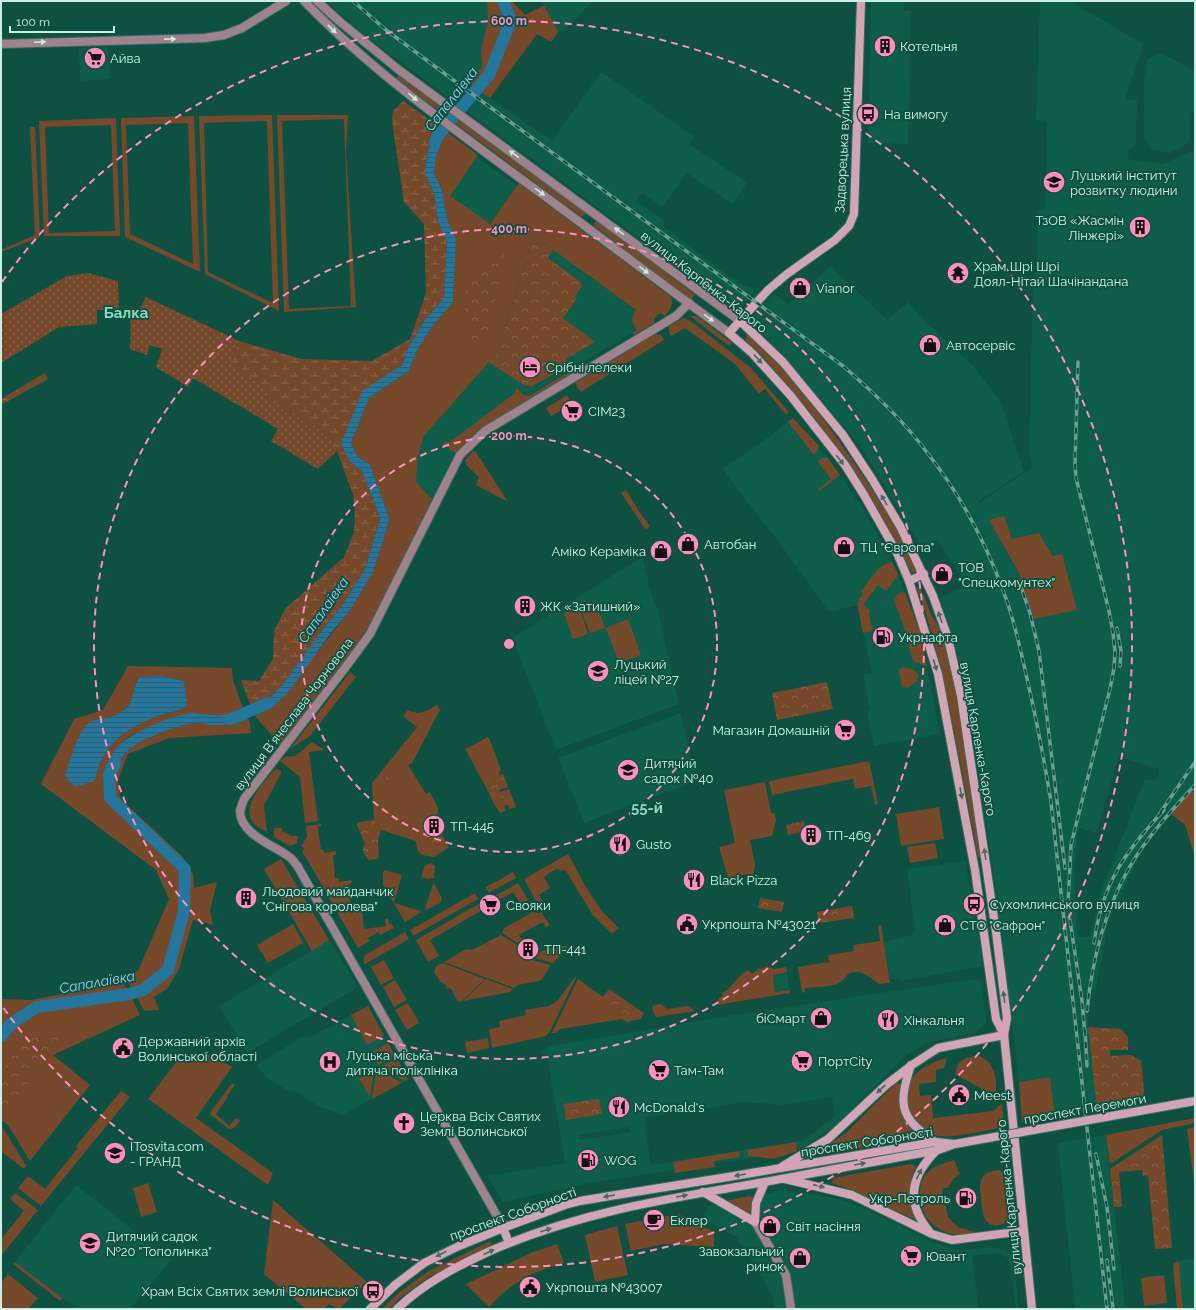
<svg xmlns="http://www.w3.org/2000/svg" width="1196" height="1310" viewBox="0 0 1196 1310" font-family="Raleway,sans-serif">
<defs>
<pattern id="forest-crowns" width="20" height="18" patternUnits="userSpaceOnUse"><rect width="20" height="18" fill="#76492b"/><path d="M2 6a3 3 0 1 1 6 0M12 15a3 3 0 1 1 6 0" fill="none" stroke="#88644a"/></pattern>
<pattern id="wetland-marsh" width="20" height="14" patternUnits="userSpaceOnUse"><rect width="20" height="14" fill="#76492b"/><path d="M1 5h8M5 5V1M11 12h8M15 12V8" fill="none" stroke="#88644a"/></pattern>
<pattern id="garden-dots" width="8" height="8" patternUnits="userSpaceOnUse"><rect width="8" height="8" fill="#76492b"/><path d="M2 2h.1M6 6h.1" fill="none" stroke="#88644a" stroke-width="1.8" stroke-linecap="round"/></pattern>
<pattern id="water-rules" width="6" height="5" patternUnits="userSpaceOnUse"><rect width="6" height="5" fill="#25769c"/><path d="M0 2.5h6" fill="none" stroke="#315f70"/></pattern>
</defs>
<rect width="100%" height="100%" fill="#0e5041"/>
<g fill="#0e5c4a" fill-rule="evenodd">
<path d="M 326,1 L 487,1 L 488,22 L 481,49 L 482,67 L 469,83 L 552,141 L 601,72 L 613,80 L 694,136 L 689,144 L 747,183 L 733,204 L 687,173 L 662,207 L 642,193 L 636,201 L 666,222 L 663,226 L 740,284 L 755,289 L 740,309 L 734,309 L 698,283 L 701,278 L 667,253 L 664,257 L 368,38 Z"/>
<path d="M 542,1 L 593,1 L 565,29 L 558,32 Z"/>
<path d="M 871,1 L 904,1 L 904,11 L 911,11 L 908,144 L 868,143 Z"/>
<path d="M 1040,1 L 1070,1 L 1143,44 L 1142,51 L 1125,99 L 1137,100 L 1136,143 L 1129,150 L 1128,159 L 1163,164 L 1194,150 L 1195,152 L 1195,788 L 1170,813 L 1141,852 L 1108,924 L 1096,989 L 1090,989 L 1088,1027 L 1097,1109 L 1055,1116 L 1050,1077 L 1019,1082 L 994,876 L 967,696 L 952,634 L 940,597 L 968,585 L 937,540 L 922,549 L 861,447 L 787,359 L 753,325 L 752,318 L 774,293 L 788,305 L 831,266 L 887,320 L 908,302 L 927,323 L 975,368 L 1000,400 L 1024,471 L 979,501 L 979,503 L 1029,470 L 1032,467 L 1029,454 L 1033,279 L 1036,279 L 1038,209 L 1045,209 L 1047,121 L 1036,120 ZM 1119,757 L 1159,769 L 1158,775 L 1155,781 L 1145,779 L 1099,896 L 1090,937 L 1078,937 L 1074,867 L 1079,828 L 1096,833 Z"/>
<path d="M 108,46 L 110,79 L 80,81 L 79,48 Z"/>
<path d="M 1161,53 L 1195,71 L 1195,110 L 1189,114 L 1189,142 L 1179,149 L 1169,153 L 1151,150 L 1144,136 L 1144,78 L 1148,58 Z"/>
<path d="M 477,157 L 517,186 L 490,224 L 449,196 Z"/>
<path d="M 534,236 L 648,319 L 648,323 L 479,426 L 455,453 L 432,499 L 416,482 L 418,456 L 424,436 L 489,362 L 493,365 Z"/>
<path d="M 793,418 L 827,457 L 863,509 L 883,544 L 898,574 L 920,632 L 940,734 L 874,746 L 867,711 L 870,710 L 863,674 L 872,674 L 858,605 L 829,612 L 780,544 L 722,469 L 769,437 Z"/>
<path d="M 642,557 L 654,603 L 657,606 L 679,704 L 556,750 L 512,638 Z"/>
<path d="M 681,713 L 696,781 L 584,823 L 558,758 Z"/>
<path d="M 965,861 L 983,963 L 980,967 L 900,981 L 900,978 L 890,980 L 884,942 L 912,935 L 915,931 L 907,869 Z"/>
<path d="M 329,940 L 358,987 L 247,1053 L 219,1006 Z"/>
<path d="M 787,972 L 790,990 L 775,992 L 773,975 Z"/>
<path d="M 980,979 L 987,1023 L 975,1033 L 929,1042 L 906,1055 L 835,1126 L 800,1150 L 584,1184 L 503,1202 L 487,1176 L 565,1163 L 547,1058 L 541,1052 L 549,1046 L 721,1017 L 953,982 ZM 832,1097 L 835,1116 L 804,1140 L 651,1165 L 644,1118 L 744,1102 L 783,1105 ZM 630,1127 L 631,1132 L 579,1140 L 579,1135 Z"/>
<path d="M 368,1006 L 408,1079 L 343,1115 L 320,1107 L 293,1090 L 291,1093 L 266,1077 L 256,1065 L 302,1037 L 308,1038 Z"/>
<path d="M 1106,1135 L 1125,1306 L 1129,1306 L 1130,1309 L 1075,1309 L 1058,1143 Z"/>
<path d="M 76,1185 L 171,1260 L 130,1309 L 76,1309 L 15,1262 Z"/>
<path d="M 778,1190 L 831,1197 L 851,1203 L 865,1209 L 935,1243 L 948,1248 L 959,1250 L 992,1247 L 1005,1250 L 1010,1255 L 1014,1264 L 1019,1309 L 1016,1309 L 1010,1264 L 1007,1257 L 998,1253 L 972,1256 L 979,1309 L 774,1309 L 772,1297 L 758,1269 L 736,1237 L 703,1218 L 708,1206 L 771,1193 Z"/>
<path d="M 1195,1258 L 1195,1309 L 1183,1309 L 1179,1261 Z"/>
</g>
<g fill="#76492b" fill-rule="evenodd">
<path d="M 487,1 L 512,1 L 525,15 L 544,5 L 558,32 L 551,42 L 537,34 L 490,98 L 469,83 L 482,67 L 481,49 L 488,22 Z"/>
<path d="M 399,75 L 442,107 L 439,111 L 395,79 Z"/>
<path d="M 272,115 L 279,311 L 205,274 L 199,116 ZM 266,121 L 267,122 L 273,303 L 208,272 L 204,123 Z"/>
<path d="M 277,115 L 348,115 L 346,153 L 356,307 L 284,312 ZM 344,119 L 351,306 L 289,309 L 282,121 Z"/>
<path d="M 194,116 L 200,272 L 125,237 L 121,118 ZM 188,123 L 193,264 L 130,234 L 126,125 Z"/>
<path d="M 116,118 L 120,236 L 44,236 L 39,121 ZM 111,125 L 115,231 L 49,233 L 45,127 Z"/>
<path d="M 459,120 L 586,213 L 582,217 L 456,124 Z"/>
<path d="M 30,127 L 35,127 L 40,237 L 1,252 L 1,250 L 35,235 Z"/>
<path d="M 447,132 L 478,155 L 450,196 L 490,224 L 519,183 L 671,297 C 674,305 670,309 665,316 L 660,313 L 654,319 L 654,323 L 634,335 L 632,333 L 637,330 C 631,322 631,318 636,310 L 534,236 L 493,365 L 489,362 L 424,436 L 418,456 L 416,482 L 432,499 L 417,533 L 366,632 L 280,745 L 255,716 L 274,706 L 349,612 L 373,572 L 387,528 L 389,517 L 370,465 L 357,456 L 351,443 L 369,398 L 409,371 L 416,352 L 432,327 L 453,302 L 456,239 L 447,220 L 442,190 L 434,173 L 436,157 L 442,139 Z"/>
<path d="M 597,220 L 695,295 L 691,300 L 593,225 Z"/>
<path d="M 690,316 L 697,316 L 732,343 L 729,346 Z"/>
<path d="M 684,318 L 693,323 L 751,368 L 789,412 L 786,415 L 765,389 L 759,394 L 735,364 L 685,328 L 671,336 L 669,332 L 669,326 Z"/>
<path d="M 746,333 C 785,366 815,407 844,448 C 872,487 897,527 918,571 L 912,573 L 901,552 L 867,493 L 811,413 L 764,358 L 746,341 Z"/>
<path d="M 655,334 L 661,335 L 664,340 L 581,392 L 575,383 Z"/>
<path d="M 575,368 L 575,371 L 485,427 L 457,454 L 443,444 L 444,442 L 450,442 L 515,393 L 517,387 L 522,394 L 529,396 Z"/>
<path d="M 567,395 L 570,401 L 568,402 L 570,405 L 551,416 L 546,408 Z"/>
<path d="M 793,418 L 819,446 L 816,453 L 813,454 L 788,422 Z"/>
<path d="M 473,451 L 476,452 L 508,502 L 476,485 L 479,477 L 467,466 L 465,460 Z"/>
<path d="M 827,457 L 840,475 L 819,491 L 818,489 L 831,479 L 818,462 L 822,458 Z"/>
<path d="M 626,490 L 642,516 L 650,526 L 646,530 L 621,493 Z"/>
<path d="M 1004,516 L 1012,539 L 1039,533 L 1053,556 L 1062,554 L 1077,610 L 1034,619 L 1018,571 L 989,520 Z"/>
<path d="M 892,562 L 898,574 L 897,577 L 886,591 L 878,585 L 863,605 L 870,610 L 869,615 L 873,631 L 863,633 L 857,603 L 863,594 L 861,592 C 870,581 877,564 892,562 Z"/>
<path d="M 920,587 L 932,616 L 940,629 L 959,697 L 981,857 L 978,857 C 969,809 960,760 950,711 C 941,669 932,628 917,588 Z"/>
<path d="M 901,592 L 905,592 L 920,632 L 927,666 L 915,662 L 912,659 L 907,635 L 894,601 L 897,595 Z"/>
<path d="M 595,601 L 605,628 L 590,633 L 580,607 Z"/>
<path d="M 579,608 L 588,634 L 573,639 L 564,613 Z"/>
<path d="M 628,619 L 641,655 L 619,663 L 606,628 Z"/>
<path d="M 128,666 L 232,668 L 233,680 L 244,711 L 226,715 L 214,715 L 197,713 L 133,734 C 117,744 109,760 103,777 L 113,779 C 116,767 121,756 131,748 C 142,739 182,723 197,723 C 202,723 207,725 212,725 C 224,726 236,724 248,719 L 250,723 L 251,733 L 169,738 L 128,754 L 118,780 L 120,798 L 182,856 L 193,874 L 194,888 L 217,882 L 210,910 L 213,925 L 193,920 L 179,969 L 167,989 L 154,997 L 159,1010 L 144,1011 L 132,988 L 124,978 L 138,971 L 169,899 L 156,870 L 41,784 L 74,719 L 103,710 ZM 161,676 L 184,681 L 185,707 C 157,715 122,727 106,752 C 100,760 98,770 95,780 L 91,722 C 108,719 127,714 133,697 C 135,692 135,686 136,681 Z"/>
<path d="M 903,667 L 914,670 L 919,675 L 917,681 L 907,688 L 902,687 L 899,670 Z"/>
<path d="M 350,672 L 356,677 L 310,736 L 290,749 Z"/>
<path d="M 437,705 L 440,710 L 412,763 L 408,765 L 426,794 L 430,792 L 438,808 L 437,820 L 428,825 L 432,832 L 438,828 L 449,847 L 434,857 C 421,855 417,855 416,841 L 381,830 L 374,820 L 372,783 L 417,727 L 403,716 L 408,710 C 421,716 426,711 437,705 Z"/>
<path d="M 488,737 L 489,738 L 501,770 L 499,771 L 500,775 L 494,778 L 495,783 L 486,787 L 465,749 Z"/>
<path d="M 312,742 L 325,750 L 309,752 L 318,821 L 305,823 L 300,777 L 280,761 L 285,757 L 295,756 Z"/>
<path d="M 869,761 L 878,804 L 875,805 L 871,786 L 855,789 L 853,779 L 772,795 L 769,781 Z"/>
<path d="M 277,769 L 281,771 L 281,774 L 264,805 L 267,832 C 231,816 259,789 274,770 Z"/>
<path d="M 765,782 L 771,813 L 774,813 L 776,820 L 772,836 L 750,840 L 755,865 L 753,876 L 747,874 L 728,878 L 719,847 L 735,843 L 724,790 Z"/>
<path d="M 1195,788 L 1195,857 L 1185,825 L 1170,813 Z"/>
<path d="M 509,789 L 516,807 L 509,809 L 509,805 L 504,806 L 505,809 L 507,810 L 500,813 L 494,804 L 503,799 L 500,792 Z"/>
<path d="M 939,807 L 944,839 L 901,846 L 896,814 Z"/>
<path d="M 321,824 L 321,826 L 318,827 L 321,850 L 324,850 L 324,853 L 336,851 L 336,855 L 333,855 L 335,878 L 339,878 L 339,882 L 351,880 L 352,883 L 348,884 L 351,907 L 353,907 L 354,910 L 362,909 L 364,929 L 386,926 L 385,919 L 388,919 L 390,924 L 393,925 L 394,928 L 380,935 L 378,932 L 368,938 L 370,941 L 358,948 L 305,856 L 302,853 L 304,848 L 301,846 L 307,837 L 306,826 Z"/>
<path d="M 274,828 L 282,828 L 282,831 L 291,836 L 298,836 L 297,843 L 290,846 L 274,837 Z"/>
<path d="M 935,843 L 938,858 L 910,863 L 907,847 Z"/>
<path d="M 568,854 L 586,887 L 601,910 L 619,928 L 612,934 L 592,914 L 566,871 L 556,869 L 544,877 L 550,888 L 539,895 L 543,902 L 536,901 L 524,879 Z"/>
<path d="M 281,859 L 329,940 L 312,951 L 264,869 Z"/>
<path d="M 431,863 L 435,866 L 434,878 L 428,879 L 421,877 L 425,865 Z"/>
<path d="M 385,870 L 402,875 L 394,903 L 421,911 L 420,913 L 405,922 L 383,885 L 383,872 Z"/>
<path d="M 513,872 L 516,878 L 489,893 L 486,887 Z"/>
<path d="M 434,883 L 442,898 L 440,903 L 426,910 L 425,908 L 433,884 Z"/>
<path d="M 518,883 L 528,900 L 521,905 L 513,892 L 494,903 L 491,898 Z"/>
<path d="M 475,893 L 478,899 L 413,936 L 410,930 Z"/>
<path d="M 482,902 L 486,908 L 430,940 L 439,956 L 428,962 L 416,940 Z"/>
<path d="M 533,912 L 539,913 L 541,912 L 550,925 L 546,928 L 543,922 L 519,935 L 522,940 L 517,943 L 502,933 L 504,928 Z"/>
<path d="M 293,924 L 303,943 L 268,963 L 257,945 Z"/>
<path d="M 878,925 L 881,925 L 890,983 L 879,984 C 870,978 861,967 848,974 C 845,977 843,981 839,983 C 832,987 814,987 805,988 L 805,992 L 802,993 L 798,967 L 829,962 L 828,955 L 854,951 L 853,945 L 880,941 Z"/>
<path d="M 405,932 L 409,939 L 365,964 L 363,961 L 365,955 Z"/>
<path d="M 501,935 L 516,944 L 525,960 L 528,959 L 551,965 L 542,979 L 539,981 L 518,985 L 514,988 L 444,962 L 466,949 L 472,950 Z"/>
<path d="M 567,946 L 567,949 L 553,963 L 531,957 L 548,948 Z"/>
<path d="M 384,960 L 394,978 L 381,985 L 371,967 Z"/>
<path d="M 443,963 L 485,979 L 462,1001 L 458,1002 L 451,989 L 446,988 L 447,986 L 443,983 L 442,984 L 434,972 L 436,966 Z"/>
<path d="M 766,966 L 774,969 L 786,967 L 787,972 L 773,975 L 775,992 L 790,990 L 790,993 L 717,1005 L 719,998 L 723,996 L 722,993 C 733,988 737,975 748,970 L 752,974 L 760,968 L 761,969 Z"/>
<path d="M 575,977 L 576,978 L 550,1031 L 546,1036 L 492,1048 L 489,1029 L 500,1027 L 499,1021 L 526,1015 L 525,1010 L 549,1006 L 558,1000 Z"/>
<path d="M 486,979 L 513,989 L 510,992 L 463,1001 Z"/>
<path d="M 578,979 L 603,997 L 609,989 L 644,1013 L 641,1019 L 627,1022 L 622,1019 L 560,1029 L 556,1033 L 552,1033 Z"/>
<path d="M 121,980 L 128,990 L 140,1015 L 53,1055 L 90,1085 L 30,1161 L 8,1125 L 1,1120 L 1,999 L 31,1000 L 108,985 Z"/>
<path d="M 395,980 L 407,1000 L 394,1007 L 383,987 Z"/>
<path d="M 408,1003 L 419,1023 L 407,1030 L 395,1010 Z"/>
<path d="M 661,1004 L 667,1009 L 689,1006 L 695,1011 L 657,1017 L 654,1014 L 652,1006 Z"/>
<path d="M 368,1006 L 384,1036 L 367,1045 L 351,1015 Z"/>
<path d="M 488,1038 L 489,1048 L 467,1053 L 465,1042 Z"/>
<path d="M 388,1043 L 395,1056 L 378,1065 L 371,1053 Z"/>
<path d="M 202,1054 L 213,1056 L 232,1067 L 196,1118 L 273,1173 L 268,1185 L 148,1099 L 177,1061 L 188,1056 Z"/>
<path d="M 979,1056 C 996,1062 997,1081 996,1097 L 987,1102 L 983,1099 L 981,1088 L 956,1075 C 955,1060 966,1057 979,1056 Z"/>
<path d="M 397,1058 L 408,1079 L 404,1081 L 381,1067 Z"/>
<path d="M 946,1058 L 946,1061 L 944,1068 L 936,1070 L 936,1082 L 919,1084 L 920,1096 L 931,1095 L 933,1118 L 993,1111 L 1002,1103 L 1004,1127 C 986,1130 947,1141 931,1134 C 911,1124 901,1099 912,1079 C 919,1067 934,1062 946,1058 Z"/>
<path d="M 377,1068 L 402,1083 L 372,1099 Z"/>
<path d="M 374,1070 L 370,1097 L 359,1079 Z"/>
<path d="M 1050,1077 L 1055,1116 L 1022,1122 L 1019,1082 Z"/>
<path d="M 897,1082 L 901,1085 C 898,1107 900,1121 918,1135 L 915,1139 L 817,1155 L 817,1152 L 846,1133 Z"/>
<path d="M 232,1083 L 235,1085 L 227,1096 L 228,1097 L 216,1114 L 229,1126 L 236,1118 L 240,1120 C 237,1125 235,1129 229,1129 L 211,1115 L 210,1113 Z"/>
<path d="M 121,1091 L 130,1097 L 41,1206 L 18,1188 L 28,1176 L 45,1189 L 78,1148 L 76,1146 Z"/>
<path d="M 1195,1118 L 1195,1123 L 1162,1130 L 1110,1164 L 1106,1135 Z"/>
<path d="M 1,1126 L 4,1129 L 26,1166 L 24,1169 L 1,1151 Z"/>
<path d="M 1195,1127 L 1195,1182 L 1194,1183 L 1187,1129 Z"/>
<path d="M 796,1142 L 797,1151 L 774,1159 L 748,1156 L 747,1150 Z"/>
<path d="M 739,1151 L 740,1157 L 714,1161 L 715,1167 L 675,1173 L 673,1162 Z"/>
<path d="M 954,1160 L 960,1174 L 953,1179 L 948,1188 L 943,1188 L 940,1203 L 945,1204 L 948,1217 L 958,1227 L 982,1234 C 971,1235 960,1237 949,1233 C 930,1227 920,1213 920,1194 C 920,1186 921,1180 926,1174 C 933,1166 944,1163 954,1160 Z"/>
<path d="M 911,1164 L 916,1166 C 907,1189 908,1198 916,1220 L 852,1190 L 832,1183 L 833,1178 Z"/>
<path d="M 998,1170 L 1009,1174 L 1012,1178 L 1013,1213 L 1006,1223 C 984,1232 982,1214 981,1197 C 980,1191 979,1184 982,1178 C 986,1172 992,1171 998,1170 Z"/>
<path d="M 148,1183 L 157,1212 L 141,1217 L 133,1188 Z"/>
<path d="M 15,1193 L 38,1210 L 1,1256 L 1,1239 L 24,1211 L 10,1199 Z"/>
<path d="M 749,1196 L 755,1197 L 751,1215 L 726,1201 Z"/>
<path d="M 273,1200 L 367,1282 L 339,1309 L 329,1304 L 324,1309 L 306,1309 L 264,1274 Z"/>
<path d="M 678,1214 L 714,1232 L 714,1247 L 664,1244 L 631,1251 L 625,1224 Z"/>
<path d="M 617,1226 L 628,1275 L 595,1282 L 585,1235 Z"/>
<path d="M 490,1241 L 492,1246 L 430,1276 L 400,1298 L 389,1309 L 382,1309 L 396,1295 L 427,1272 Z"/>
<path d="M 557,1244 L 564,1263 C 531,1272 512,1282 489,1307 L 466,1284 L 533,1252 Z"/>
<path d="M 1179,1261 L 1183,1309 L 1177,1309 L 1173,1266 L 1174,1263 Z"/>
<path d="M 15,1262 L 62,1298 L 60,1301 L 13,1264 Z"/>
<path d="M 8,1274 L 38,1298 L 28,1309 L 1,1309 L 1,1283 Z"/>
<path d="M 1164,1275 L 1167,1303 L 1144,1306 L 1141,1278 Z"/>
</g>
<g fill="url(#forest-crowns)">
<path d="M 534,236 L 553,250 L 548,258 L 582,283 L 581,285 L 582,286 L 575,296 L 577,298 L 563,318 L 595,342 L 566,359 L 567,363 L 564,368 L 531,387 L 524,385 L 493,365 Z"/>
<path d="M 500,253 L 505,256 L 491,323 L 483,339 L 474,342 L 471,340 L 469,329 L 463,297 L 472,278 L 477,271 Z"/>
<path d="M 45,373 L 48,379 L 1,405 L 1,399 Z"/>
<path d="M 827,682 L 833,709 L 777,720 L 772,693 Z"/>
<path d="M 390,771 L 399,777 L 391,789 L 382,784 Z"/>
<path d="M 503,774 L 508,787 L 499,790 L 504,799 L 494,804 L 486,787 L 495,783 L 494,778 Z"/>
<path d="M 374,820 L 381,830 L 378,841 L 379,858 L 368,860 C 365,854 360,850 365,844 L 357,825 L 358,822 Z"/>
<path d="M 804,821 L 806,831 L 788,835 L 786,825 Z"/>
<path d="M 439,833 L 446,844 L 434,851 L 427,839 Z"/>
<path d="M 760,898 L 784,902 L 782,912 L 758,908 Z"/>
<path d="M 852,906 L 854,918 L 819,923 L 817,912 Z"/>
<path d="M 615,995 L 636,1009 L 630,1017 L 610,1003 Z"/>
<path d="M 1088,1027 L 1121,1029 L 1128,1037 L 1128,1050 L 1110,1050 L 1110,1056 L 1131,1055 L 1141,1061 L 1145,1100 L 1097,1109 Z"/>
<path d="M 53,1032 L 64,1032 L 64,1040 L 47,1053 L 36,1065 L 29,1082 L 1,1114 L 1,1074 L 15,1051 L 31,1039 Z"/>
<path d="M 599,1099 L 602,1114 L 566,1120 L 564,1104 Z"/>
<path d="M 1162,1135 L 1172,1248 L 1155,1249 L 1148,1175 L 1143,1176 L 1142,1170 L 1119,1172 L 1122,1207 L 1114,1207 L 1110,1169 Z"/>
</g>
<path fill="url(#wetland-marsh)" d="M 403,101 L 440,127 L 434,135 L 427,155 L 425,174 L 434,193 L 438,222 L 447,241 L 444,298 L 424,321 L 408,348 L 402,365 L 362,392 L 341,444 L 350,462 L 362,471 L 380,518 L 378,526 L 365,569 L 341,607 L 323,629 L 283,684 L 269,698 L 251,707 L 241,680 L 259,681 L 273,659 L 274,631 L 285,609 L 344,557 L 354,532 L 355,511 L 353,495 L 332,437 L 269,398 L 229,364 L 239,341 L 301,359 L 372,361 L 410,339 L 426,293 L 424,224 L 404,202 L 392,121 L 393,111 Z"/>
<g fill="url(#garden-dots)">
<path d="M 88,273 L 118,281 L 119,310 L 97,310 L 97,324 L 59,327 L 1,363 L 1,314 L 67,276 Z"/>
<path d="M 146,297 L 239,341 L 230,364 L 268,390 L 269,398 L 332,437 L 337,451 L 318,469 L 271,441 L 278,429 L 193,378 L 188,387 L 156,367 L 162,349 L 150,345 L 147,355 L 130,349 L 131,307 L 139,310 Z"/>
</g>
<g fill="url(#water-rules)">
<path d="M 440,127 L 447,132 L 442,139 L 436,157 L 434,173 L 442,190 L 447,219 L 456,239 L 453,302 L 432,327 L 416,352 L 409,371 L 369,398 L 351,443 L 357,456 L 370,465 L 389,517 L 387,528 L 373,572 L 349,612 L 330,634 L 290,690 L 274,706 L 255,716 L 251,707 L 269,698 L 283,684 L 323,629 L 341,607 L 365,569 L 378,526 L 380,518 L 362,471 L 350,462 L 341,444 L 362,391 L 402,365 L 408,348 L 424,321 L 444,298 L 447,241 L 438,222 L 434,193 L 425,174 L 427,155 L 434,135 Z"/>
<path d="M 161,676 L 184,681 L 187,704 L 185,708 C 157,715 122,727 106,752 C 100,760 98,770 95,780 L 82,785 L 74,786 L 65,776 C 69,764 79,726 92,721 C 107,717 114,719 126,708 C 136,699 132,685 140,677 Z"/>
<path d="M 244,711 L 248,719 C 236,724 224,726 212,725 C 207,725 202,723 197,723 C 182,723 142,739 131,748 C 121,756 116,767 113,779 L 102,777 C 112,746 123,739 151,726 C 162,721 174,716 186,714 C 195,712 204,714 214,715 C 224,716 234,713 244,711 Z"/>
</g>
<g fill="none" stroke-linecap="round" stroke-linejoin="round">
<g stroke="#25769c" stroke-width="12">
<path d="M 435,143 L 437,137 L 489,75 L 511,20 L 503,1"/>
<path d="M 231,719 L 268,703"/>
<path d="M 1,1036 L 12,1023 L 37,1007 L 129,994 L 143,990 L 168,970 L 184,911 L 185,869 L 110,798 L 109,775 L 115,763"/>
</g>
<g stroke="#347061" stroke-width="10">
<g id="tertiary">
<path d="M 304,1 C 369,68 445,123 520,178 C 590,229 659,282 729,333"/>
<path d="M 317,1 L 339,21 L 399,70 L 740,321"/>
<path d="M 1,44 L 205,38 L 224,35 L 242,28 L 286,1"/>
<path d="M 755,1222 L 786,1275 L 791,1309"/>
<path d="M 503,1228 L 497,1216 L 298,867 C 295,863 292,858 288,856 C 273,845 240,834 240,811 C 241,807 243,802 244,799 L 348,664 L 370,634 L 460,455 L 485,431 L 676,316 L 689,303"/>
</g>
</g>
<g stroke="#347061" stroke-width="10">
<g id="secondary">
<path d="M 861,1 L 854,214 L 849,226 L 835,240 L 787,274 L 768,290 L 729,333 L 752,353 L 790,395 L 845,465 L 864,495 L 897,553 L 909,581 L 938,674 L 975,870 L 996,1019 L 1004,1035"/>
<path d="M 740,321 L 783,362 L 843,435 L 872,479 L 900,526 L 933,596 L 948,638 L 961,696 L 996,932 L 1007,1018 L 1004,1035 L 1032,1309"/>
<path d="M 909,581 L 924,574"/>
<path d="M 911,1065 C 898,1105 899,1117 935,1142"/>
<path d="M 783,1166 L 828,1139 L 886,1085 L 912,1065 L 938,1048 L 1004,1035"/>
<path d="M 785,1179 L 852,1195 L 932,1234 L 952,1240 L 1024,1231"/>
<path d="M 703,1192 L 755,1222 L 756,1203 L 765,1182"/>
<path d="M 503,1228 L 509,1243"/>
<path d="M 929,1231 C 905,1202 911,1175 937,1150"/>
<path d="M 370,1309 L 395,1285 L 424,1263 L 459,1246 L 503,1228 L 565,1205 L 580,1201 L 616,1195 L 728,1177 L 935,1142 L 955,1144"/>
<path d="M 397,1309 C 423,1284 455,1267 488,1252 C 575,1213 666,1199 759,1183 C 819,1172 878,1161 938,1150 L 952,1145"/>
</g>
</g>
<use href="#tertiary" stroke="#9f828d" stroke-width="8"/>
<use href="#secondary" stroke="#d1a4b6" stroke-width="8"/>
<g stroke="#6a9e90" stroke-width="3.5">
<g id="rail">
<path d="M 353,1 L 386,30 L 464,88 L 843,366 C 874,393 904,421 929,455 C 961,496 986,543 1004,593 C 1014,619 1020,647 1026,674 C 1036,717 1044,759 1051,802 L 1107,1309"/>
<path d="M 1019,581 L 1030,613 L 1039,651 L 1065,868"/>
<path d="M 1117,628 L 1121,651 L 1120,666"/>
<path d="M 1160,813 L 1195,762"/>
<path d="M 1068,904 L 1071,845 L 1110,689 L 1114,668 L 1115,652 L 1113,633 L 1109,611 L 1076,478 L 1075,464 L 1078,362"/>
<path d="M 1070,920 L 1082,1001 L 1085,1035"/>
<path d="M 1094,943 C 1102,884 1124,853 1164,810"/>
<path d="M 1087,1011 C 1092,961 1104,912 1129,868 C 1147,837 1171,811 1195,785"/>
<path d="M 1085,1030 L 1087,1066"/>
<path d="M 1096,1154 L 1107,1207 L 1114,1269"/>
<path d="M 1107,1260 L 1113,1309"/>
</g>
</g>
<use href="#rail" stroke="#0e5041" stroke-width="2" stroke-dasharray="6" stroke-linecap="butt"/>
<g stroke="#347061" stroke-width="10" stroke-linecap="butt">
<path id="secondary-bridge" d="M 955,1144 L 1195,1101"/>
</g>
<use href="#secondary-bridge" stroke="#d1a4b6" stroke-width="8"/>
</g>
<defs><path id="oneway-solid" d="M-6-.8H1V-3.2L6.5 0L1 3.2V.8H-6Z"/></defs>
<g fill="#c8eadf">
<use href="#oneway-solid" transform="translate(332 29) rotate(43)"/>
<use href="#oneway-solid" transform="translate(170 39) rotate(-1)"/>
<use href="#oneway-solid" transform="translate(40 42) rotate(-2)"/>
<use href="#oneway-solid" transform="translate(413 97) rotate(40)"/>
<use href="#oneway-solid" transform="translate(514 154) rotate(-144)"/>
<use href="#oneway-solid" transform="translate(540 192) rotate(36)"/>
<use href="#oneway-solid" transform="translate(619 231) rotate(-144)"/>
<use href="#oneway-solid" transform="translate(644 270) rotate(37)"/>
<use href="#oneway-solid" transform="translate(709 318) rotate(36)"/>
</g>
<g fill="#486964">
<use href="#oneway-solid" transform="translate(758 359) rotate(48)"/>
<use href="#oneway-solid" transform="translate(840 460) rotate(52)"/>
<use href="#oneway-solid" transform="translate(884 500) rotate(-121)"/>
<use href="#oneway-solid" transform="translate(940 617) rotate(-109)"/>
<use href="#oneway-solid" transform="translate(935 665) rotate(73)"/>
<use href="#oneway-solid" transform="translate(961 793) rotate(80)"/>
<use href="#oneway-solid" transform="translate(985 854) rotate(-98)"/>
<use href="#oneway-solid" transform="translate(1004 997) rotate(-97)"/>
<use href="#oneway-solid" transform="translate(881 1089) rotate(137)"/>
<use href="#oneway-solid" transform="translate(860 1164) rotate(-10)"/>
<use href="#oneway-solid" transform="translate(919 1174) rotate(-64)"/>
<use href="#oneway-solid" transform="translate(740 1175) rotate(170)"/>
<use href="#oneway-solid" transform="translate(819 1186) rotate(13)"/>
<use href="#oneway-solid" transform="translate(609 1196) rotate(170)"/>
<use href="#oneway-solid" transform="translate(682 1196) rotate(-10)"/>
<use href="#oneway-solid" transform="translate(546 1230) rotate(-18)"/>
<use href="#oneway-solid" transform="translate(489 1252) rotate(-24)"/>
<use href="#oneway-solid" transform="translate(441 1254) rotate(154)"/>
</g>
<g fill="none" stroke="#fd8ebf" stroke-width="2" stroke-dasharray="7 5">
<circle cx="509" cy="644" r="208"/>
<circle cx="509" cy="644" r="415"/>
<path d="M2 282A623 623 0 1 1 2 1006"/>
</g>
<defs>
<g id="building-disc" transform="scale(1.15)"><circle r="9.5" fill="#fd8ebf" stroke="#0e5041"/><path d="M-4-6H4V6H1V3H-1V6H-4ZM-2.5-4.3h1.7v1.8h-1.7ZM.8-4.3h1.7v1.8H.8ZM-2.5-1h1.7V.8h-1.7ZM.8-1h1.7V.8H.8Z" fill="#111"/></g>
<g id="supermarket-disc" transform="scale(1.15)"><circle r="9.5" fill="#fd8ebf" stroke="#0e5041"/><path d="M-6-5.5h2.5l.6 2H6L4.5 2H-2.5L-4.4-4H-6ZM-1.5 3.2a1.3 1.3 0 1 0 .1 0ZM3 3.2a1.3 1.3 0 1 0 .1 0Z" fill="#111"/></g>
<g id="bus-disc" transform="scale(1.15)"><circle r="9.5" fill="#fd8ebf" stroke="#0e5041"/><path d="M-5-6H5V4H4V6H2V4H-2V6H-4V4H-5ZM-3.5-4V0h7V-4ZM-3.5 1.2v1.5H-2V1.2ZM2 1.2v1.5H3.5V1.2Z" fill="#111"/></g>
<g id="university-disc" transform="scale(1.15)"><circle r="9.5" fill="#fd8ebf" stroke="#0e5041"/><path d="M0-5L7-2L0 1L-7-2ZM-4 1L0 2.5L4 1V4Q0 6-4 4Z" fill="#111"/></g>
<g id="temple-disc" transform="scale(1.15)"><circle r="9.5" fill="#fd8ebf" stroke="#0e5041"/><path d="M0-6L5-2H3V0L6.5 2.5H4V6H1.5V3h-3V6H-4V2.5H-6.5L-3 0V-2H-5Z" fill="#111"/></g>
<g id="shop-disc" transform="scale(1.15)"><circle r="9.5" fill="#fd8ebf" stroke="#0e5041"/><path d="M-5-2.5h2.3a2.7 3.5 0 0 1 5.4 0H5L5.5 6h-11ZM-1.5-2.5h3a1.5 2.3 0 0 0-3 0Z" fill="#111"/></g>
<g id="hotel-disc" transform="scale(1.15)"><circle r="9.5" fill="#fd8ebf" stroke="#0e5041"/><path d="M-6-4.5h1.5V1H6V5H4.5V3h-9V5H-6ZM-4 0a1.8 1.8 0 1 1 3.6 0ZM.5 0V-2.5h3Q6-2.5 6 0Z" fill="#111"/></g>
<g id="fuel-disc" transform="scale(1.15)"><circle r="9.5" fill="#fd8ebf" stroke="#0e5041"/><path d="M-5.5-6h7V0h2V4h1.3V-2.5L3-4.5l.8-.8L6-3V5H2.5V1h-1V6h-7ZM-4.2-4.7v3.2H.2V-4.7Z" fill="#111"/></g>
<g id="school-disc" transform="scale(1.15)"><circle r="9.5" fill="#fd8ebf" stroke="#0e5041"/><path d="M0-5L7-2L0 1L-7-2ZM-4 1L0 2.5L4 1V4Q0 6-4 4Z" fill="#111"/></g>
<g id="restaurant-disc" transform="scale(1.15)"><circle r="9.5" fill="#fd8ebf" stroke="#0e5041"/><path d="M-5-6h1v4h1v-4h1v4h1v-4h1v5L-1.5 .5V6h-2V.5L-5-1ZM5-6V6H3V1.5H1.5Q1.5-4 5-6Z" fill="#111"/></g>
<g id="civic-disc" transform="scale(1.15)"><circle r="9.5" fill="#fd8ebf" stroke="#0e5041"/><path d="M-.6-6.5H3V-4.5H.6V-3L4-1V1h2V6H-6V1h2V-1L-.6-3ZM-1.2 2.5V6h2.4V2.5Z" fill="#111"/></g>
<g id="hospital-disc" transform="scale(1.15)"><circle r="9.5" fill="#fd8ebf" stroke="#0e5041"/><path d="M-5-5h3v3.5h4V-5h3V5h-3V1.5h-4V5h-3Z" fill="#111"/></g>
<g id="church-disc" transform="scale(1.15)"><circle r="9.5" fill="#fd8ebf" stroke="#0e5041"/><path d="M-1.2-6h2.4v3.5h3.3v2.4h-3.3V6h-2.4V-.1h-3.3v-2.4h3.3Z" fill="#111"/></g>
<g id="cafe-disc" transform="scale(1.15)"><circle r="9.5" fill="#fd8ebf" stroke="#0e5041"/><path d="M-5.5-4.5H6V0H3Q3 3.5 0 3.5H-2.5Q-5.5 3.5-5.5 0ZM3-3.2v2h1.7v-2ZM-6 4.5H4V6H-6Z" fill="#111"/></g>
</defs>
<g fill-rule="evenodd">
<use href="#building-disc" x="885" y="46"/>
<use href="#supermarket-disc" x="95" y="58"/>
<use href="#bus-disc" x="868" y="114"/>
<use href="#university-disc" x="1054" y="182"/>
<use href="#building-disc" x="1140" y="227"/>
<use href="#temple-disc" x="958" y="273"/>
<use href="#shop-disc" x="800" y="288"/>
<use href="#shop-disc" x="930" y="345"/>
<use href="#hotel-disc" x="530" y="367"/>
<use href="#supermarket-disc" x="572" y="411"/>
<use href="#shop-disc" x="688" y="544"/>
<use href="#shop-disc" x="844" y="547"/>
<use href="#shop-disc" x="661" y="551"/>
<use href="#shop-disc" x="942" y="574"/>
<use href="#building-disc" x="525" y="606"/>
<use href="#fuel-disc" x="883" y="637"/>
<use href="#school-disc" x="598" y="671"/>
<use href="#supermarket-disc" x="845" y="730"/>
<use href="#school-disc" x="628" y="770"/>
<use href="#building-disc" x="434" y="826"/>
<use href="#building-disc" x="811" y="835"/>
<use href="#restaurant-disc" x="620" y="844"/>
<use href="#restaurant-disc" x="694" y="880"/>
<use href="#building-disc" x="246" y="898"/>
<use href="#bus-disc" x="974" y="904"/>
<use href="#supermarket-disc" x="490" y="905"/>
<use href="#civic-disc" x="687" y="924"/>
<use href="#shop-disc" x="945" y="925"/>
<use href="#building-disc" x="528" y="949"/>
<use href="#shop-disc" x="821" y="1018"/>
<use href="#restaurant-disc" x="888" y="1020"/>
<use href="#civic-disc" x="123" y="1048"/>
<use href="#supermarket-disc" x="802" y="1061"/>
<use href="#hospital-disc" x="330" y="1062"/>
<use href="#supermarket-disc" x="659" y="1070"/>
<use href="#civic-disc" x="959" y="1095"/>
<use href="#restaurant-disc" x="619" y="1107"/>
<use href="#church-disc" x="404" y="1123"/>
<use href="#school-disc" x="115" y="1153"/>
<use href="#fuel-disc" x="588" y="1160"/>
<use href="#fuel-disc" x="966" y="1198"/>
<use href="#cafe-disc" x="654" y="1220"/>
<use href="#shop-disc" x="770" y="1226"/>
<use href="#school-disc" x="90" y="1243"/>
<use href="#supermarket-disc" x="911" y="1256"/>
<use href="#shop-disc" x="800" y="1258"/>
<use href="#civic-disc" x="530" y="1287"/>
<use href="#bus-disc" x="373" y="1291"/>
</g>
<g text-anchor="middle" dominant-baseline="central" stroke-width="3.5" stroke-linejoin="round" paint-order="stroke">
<g font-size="13" fill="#caf0e3" stroke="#0e5041" text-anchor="start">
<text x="900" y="46">Котельня</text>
<text x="110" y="58">Айва</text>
<text x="884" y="114">На вимогу</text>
<text x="1070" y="175">Луцький інститут<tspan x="1070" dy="15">розвитку людини</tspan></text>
<text x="1124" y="220" text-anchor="end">ТзОВ «Жасмін<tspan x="1124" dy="15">Лінжері»</tspan></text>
<text x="974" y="266">Храм Шрі Шрі<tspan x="974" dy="15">Доял-Нітай Шачінандана</tspan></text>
<text x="816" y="288">Vianor</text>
<text x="946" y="345">Автосервіс</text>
<text x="546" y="367">Срібні лелеки</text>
<text x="588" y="411">СІМ23</text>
<text x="704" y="544">Автобан</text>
<text x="860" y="547">ТЦ "Європа"</text>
<text x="646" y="551" text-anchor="end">Аміко Кераміка</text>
<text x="958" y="567">ТОВ<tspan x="958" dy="15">"Спецкомунтех"</tspan></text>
<text x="540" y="606">ЖК «Затишний»</text>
<text x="898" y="637">Укрнафта</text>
<text x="614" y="664">Луцький<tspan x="614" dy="15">ліцей №27</tspan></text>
<text x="830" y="730" text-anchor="end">Магазин Домашній</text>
<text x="644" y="763">Дитячий<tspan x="644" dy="15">садок №40</tspan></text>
<text x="450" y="826">ТП-445</text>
<text x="826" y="835">ТП-469</text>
<text x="636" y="844">Gusto</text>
<text x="710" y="880">Black Pizza</text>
<text x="262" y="891">Льодовий майданчик<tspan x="262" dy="15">"Снігова королева"</tspan></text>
<text x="990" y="904">Сухомлинського вулиця</text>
<text x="506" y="905">Свояки</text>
<text x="702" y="924">Укрпошта №43021</text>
<text x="960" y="925">СТО "Сафрон"</text>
<text x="544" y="949">ТП-441</text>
<text x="806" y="1018" text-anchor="end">біСмарт</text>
<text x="904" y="1020">Хінкальня</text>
<text x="138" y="1041">Державний архів<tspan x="138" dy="15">Волинської області</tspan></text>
<text x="346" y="1055">Луцька міська<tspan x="346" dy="15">дитяча поліклініка</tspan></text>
<text x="818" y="1061">ПортCity</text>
<text x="674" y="1070">Там-Там</text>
<text x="974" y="1095">Meest</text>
<text x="634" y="1107">McDonald's</text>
<text x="420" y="1116">Церква Всіх Святих<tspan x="420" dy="15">Землі Волинської</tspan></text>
<text x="130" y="1146">ITosvita.com<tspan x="130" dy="15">- ГРАНД</tspan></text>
<text x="604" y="1160">WOG</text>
<text x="950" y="1198" text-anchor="end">Укр-Петроль</text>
<text x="670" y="1220">Еклер</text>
<text x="786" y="1226">Світ насіння</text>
<text x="106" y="1236">Дитячий садок<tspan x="106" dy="15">№20 "Тополинка"</tspan></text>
<text x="784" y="1251" text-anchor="end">Завокзальний<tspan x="784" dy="15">ринок</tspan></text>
<text x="926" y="1256">Ювант</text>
<text x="546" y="1287">Укрпошта №43007</text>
<text x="358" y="1291" text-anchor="end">Храм Всіх Святих землі Волинської</text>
</g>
<g font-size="13" fill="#caf0e3" stroke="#0e5041">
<text transform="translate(843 150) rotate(-87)">Задворецька вулиця</text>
<text transform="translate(704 282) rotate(38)">вулиця Карпенка-Карого</text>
<text transform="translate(294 714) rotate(-53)">вулиця Вʼячеслава Чорновола</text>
<text transform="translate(978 739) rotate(80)">вулиця Карпенка-Карого</text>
<text transform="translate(1085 1109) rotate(-10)">проспект Перемоги</text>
<text transform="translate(867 1142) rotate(-9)">проспект Соборності</text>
<text transform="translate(1009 1197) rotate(-96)">вулиця Карпенка-Карого</text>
<text transform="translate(513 1214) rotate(-20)">проспект Соборності</text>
</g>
<g font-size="14" font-style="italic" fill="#8dd4fb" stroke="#0e5041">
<text transform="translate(451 99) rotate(-52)">Сапалаївка</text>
<text transform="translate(323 610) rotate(-55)">Сапалаївка</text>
<text transform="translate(97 982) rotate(-10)">Сапалаївка</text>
</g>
<g font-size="15" font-weight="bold" fill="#8adac2" stroke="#0e5041">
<text x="126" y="313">Балка</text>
<text x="647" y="808">55-й</text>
</g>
</g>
<circle cx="509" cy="644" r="6" fill="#fd8ebf" stroke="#0e5041" stroke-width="2"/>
<g font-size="12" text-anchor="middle" font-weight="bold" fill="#fd8ebf" stroke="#0e5041" stroke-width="3.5" stroke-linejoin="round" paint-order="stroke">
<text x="509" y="25">600 m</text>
<text x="509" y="233">400 m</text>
<text x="509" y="440">200 m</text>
</g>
<rect width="1196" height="1310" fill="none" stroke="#caf0e3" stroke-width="4"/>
<path d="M10 26v6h104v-6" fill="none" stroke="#caf0e3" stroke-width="2"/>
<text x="16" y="26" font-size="12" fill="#caf0e3" stroke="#0e5041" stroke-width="3" paint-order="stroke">100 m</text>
</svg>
